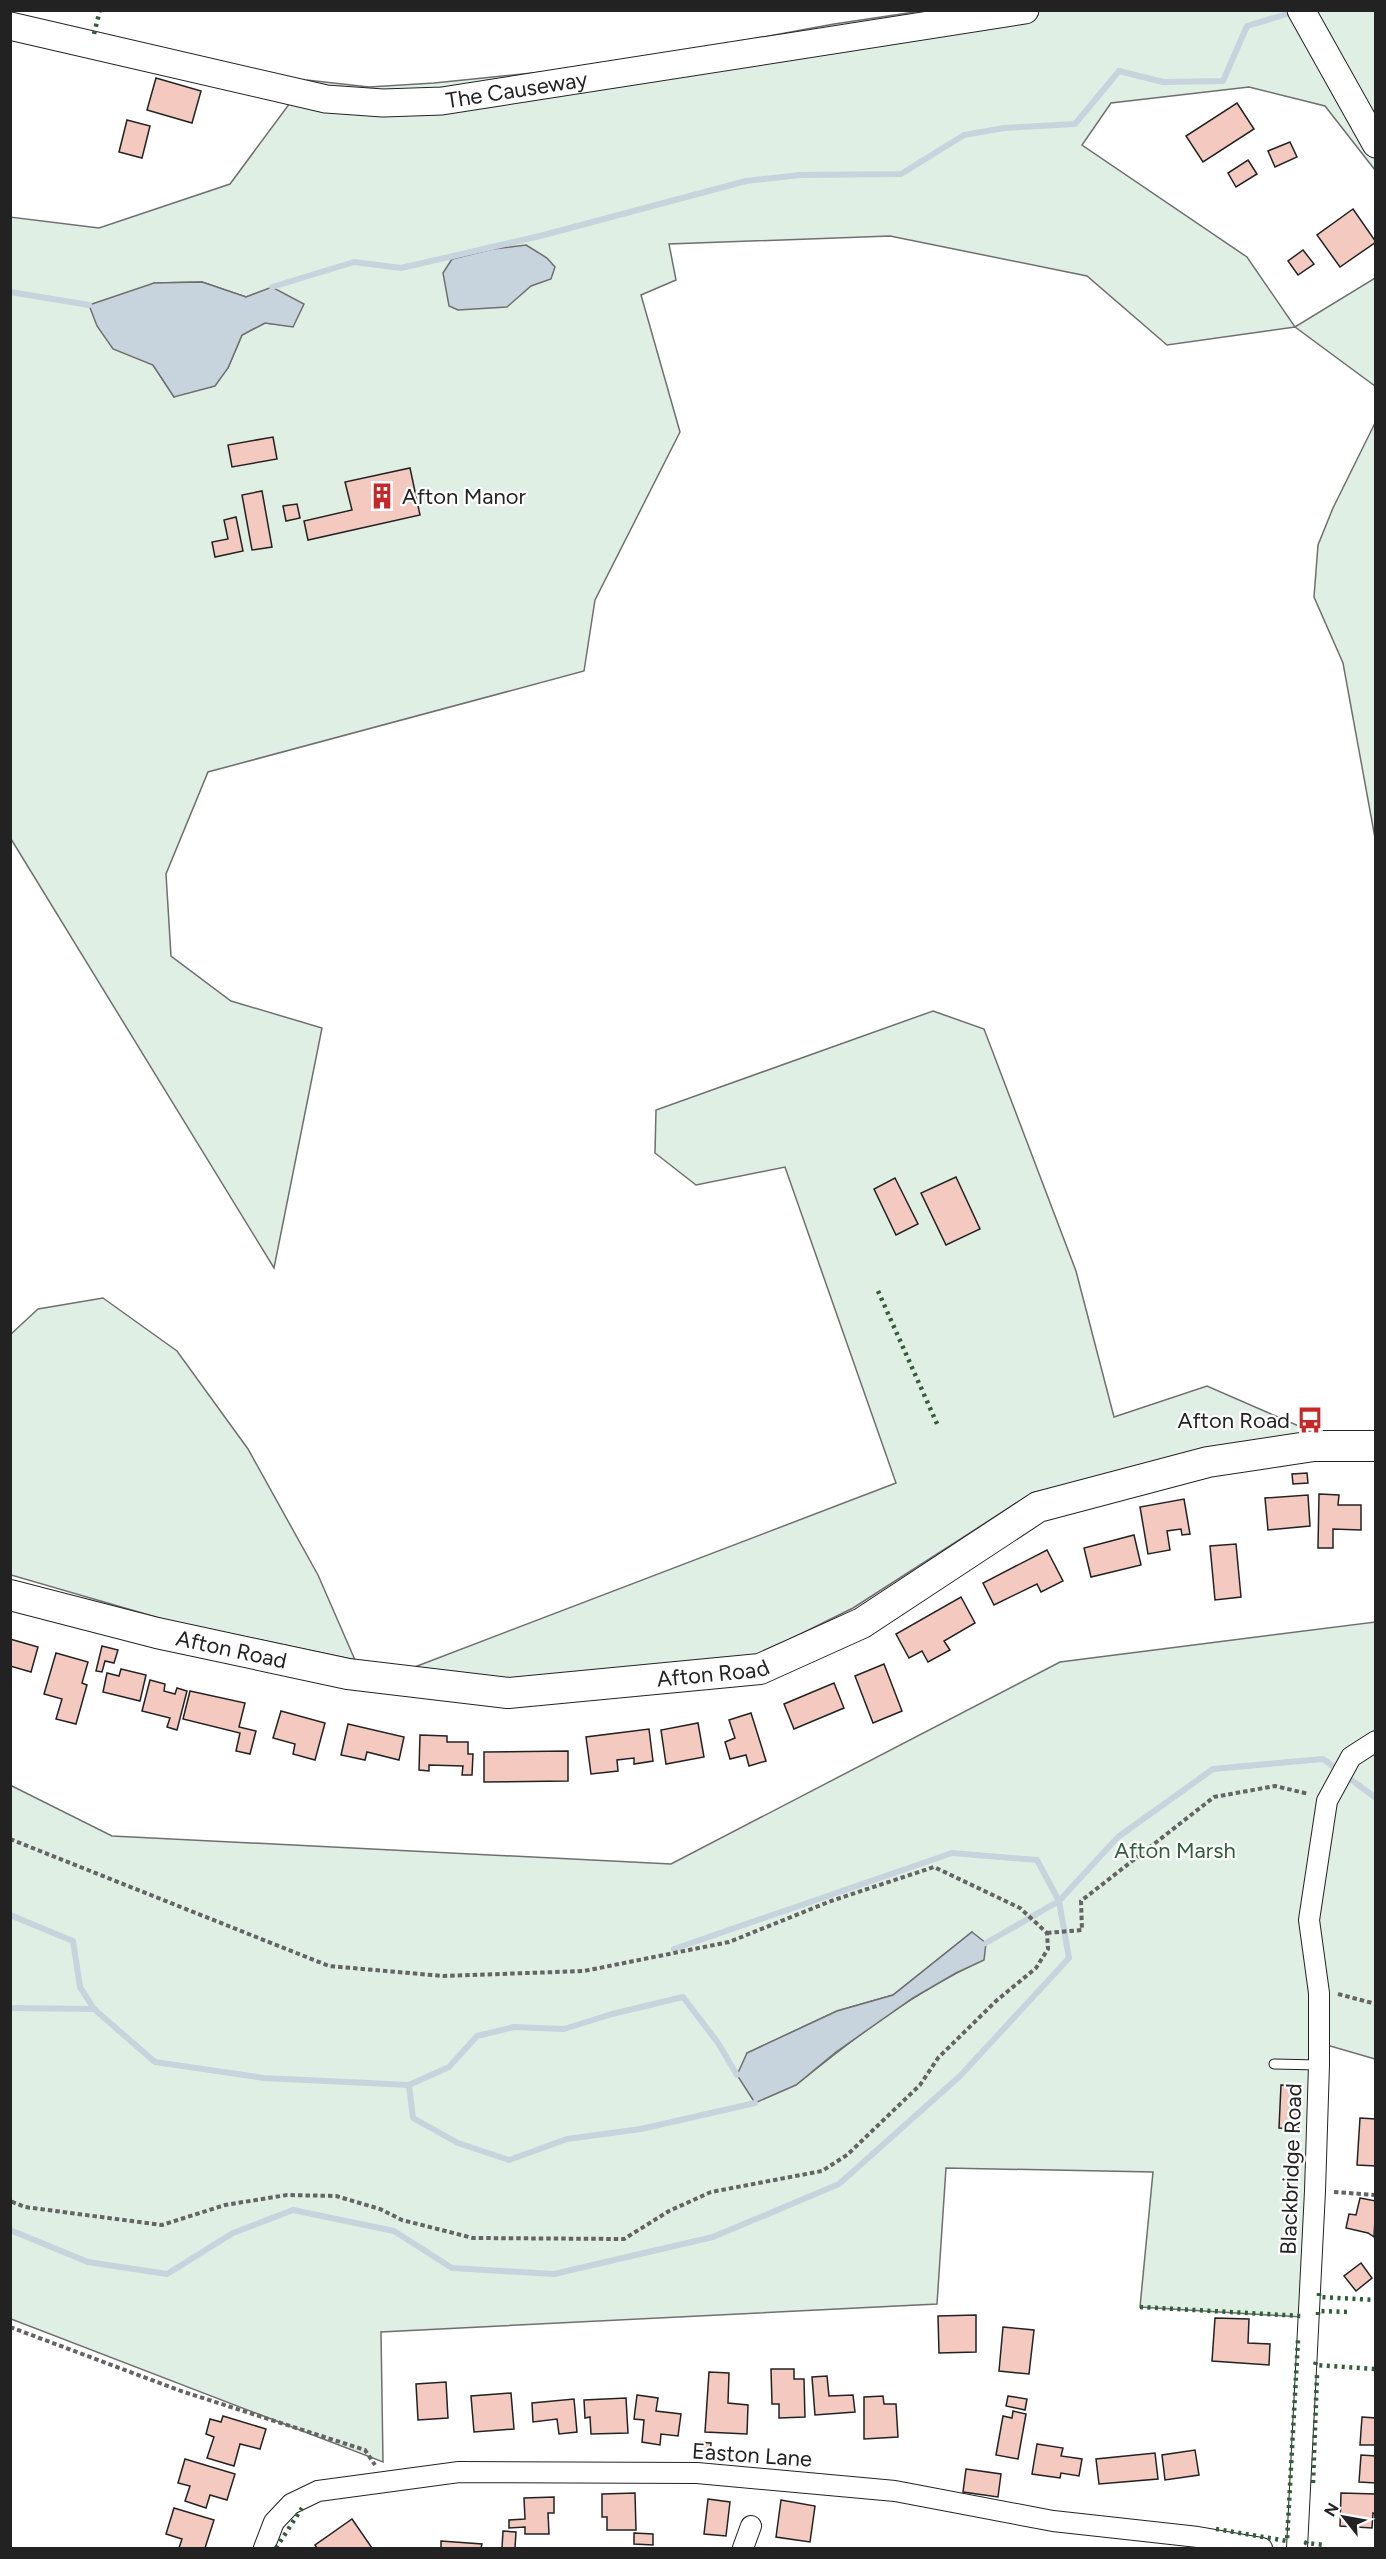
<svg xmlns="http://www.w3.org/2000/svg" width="1386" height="2559" viewBox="0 0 1386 2559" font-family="Figtree,sans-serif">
<rect width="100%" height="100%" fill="#fff"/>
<g fill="#e0efe3" stroke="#6f6f6f" stroke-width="1.5" fill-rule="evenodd">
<path d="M 928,10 L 1375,11 L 1375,170 L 1325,106 L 1249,87 L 1111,103 L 1082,145 L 1247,257 L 1295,327 L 1375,278 L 1375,386 L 1295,327 L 1167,345 L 1087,276 L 890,236 L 669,244 L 676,280 L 641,295 L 680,432 L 595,600 L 584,671 L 208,772 L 166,874 L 171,956 L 231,1001 L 322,1028 L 274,1268 L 11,839 L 10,217 L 99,228 L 230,184 L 307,80 L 369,87 L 434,83 L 610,65 L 834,24 ZM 202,282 L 246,297 L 272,288 L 293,326 L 265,323 L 242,335 L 228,368 L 174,397 L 153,365 L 154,283 Z"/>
<path d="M 1375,423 L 1375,838 L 1343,663 L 1314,597 L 1318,545 L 1333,508 Z"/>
<path d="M 933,1011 L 984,1029 L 1076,1271 L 1114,1417 L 1207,1386 L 1317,1434 L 1208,1451 L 1032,1493 L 853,1608 L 752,1658 L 511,1683 L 412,1668 L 896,1483 L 785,1167 L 696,1185 L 655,1153 L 656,1110 Z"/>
<path d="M 103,1298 L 177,1351 L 248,1449 L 318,1575 L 355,1660 L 166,1620 L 11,1575 L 11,1334 L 38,1309 Z"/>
<path d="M 1375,1622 L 1375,2059 L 1313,2041 L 1302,2317 L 1140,2307 L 1153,2172 L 946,2168 L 937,2304 L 381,2332 L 383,2462 L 11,2319 L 10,1785 L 112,1836 L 671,1864 L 1060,1662 ZM 972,1932 L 983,1960 C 915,1991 854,2038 796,2085 L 747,2053 L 837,2011 L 893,1995 Z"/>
</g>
<g fill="#c7d3dd" stroke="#6f6f6f" stroke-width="1.5">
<path d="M 526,245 L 547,258 L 555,267 L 551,279 L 531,286 L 507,307 L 458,310 L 449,306 L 443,273 L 452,259 L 493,249 Z"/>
<path d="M 202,282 L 246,297 L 272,287 L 304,304 L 293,327 L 265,323 L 242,335 L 228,368 L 215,386 L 174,397 L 153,365 L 113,349 L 97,326 L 89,305 L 154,283 Z"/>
<path d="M 972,1932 L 986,1943 L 984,1960 L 956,1973 L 913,1998 L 836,2052 L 796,2085 L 755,2103 L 737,2075 L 747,2053 L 837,2011 L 893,1995 Z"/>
</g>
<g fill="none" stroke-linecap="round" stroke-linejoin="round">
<g stroke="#c7d3dd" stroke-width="6">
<path d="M 272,287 L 354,262 L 401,268 L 540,236 L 746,181 L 800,175 L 901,174 L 964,135 L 1004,128 L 1075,124 L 1119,71 L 1163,82 L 1223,81 L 1247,26 L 1287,14"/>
<path d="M 10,292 L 89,305"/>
<path d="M 10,1915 L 73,1941 L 80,1987 L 94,2009 L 155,2062 L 264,2078 L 409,2085 L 449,2067 L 477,2036 L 514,2027 L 564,2029 L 612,2014 L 683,1997 L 718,2043 L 737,2075"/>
<path d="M 986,1943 L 1059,1901 L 1118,1837 L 1213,1769 L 1323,1759 L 1376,1798"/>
<path d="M 10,2008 L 94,2009"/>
<path d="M 409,2085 L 413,2118 L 458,2143 L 509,2160 L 567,2139 L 641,2129 L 755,2103"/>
<path d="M 10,2230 L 88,2262 L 167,2274 L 233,2233 L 293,2210 L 394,2231 L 452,2268 L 554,2274 L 713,2237 L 839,2184 L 960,2076 L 1069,1958 L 1059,1901 L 1037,1860 L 952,1853 L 674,1949"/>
</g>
</g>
<g fill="#f3c9c0" stroke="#222" stroke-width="1.5">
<path d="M 156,78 L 201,91 L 192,123 L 147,110 Z"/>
<path d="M 1237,103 L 1254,129 L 1203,162 L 1186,136 Z"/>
<path d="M 127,120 L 150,126 L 142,158 L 119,152 Z"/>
<path d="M 1290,142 L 1297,157 L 1275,167 L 1268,151 Z"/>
<path d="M 1248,160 L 1257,174 L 1236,187 L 1228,173 Z"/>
<path d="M 1353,209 L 1376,242 L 1340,267 L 1317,235 Z"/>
<path d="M 1303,250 L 1314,264 L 1298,275 L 1288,261 Z"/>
<path d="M 273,437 L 277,459 L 232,467 L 228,445 Z"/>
<path d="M 410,468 L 420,515 L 308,540 L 304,521 L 352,510 L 345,482 Z"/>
<path d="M 262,491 L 272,547 L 252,550 L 242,495 Z"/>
<path d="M 297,504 L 300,518 L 286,521 L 283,506 Z"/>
<path d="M 236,517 L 243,551 L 215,557 L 212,542 L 228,539 L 224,520 Z"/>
<path d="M 956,1177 L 980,1229 L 946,1245 L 921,1193 Z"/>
<path d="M 895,1178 L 918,1224 L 896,1235 L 874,1189 Z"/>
<path d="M 1307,1473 L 1308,1483 L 1293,1484 L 1292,1474 Z"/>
<path d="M 1319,1494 L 1339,1495 L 1338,1505 L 1361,1505 L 1361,1530 L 1333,1529 L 1333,1548 L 1318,1548 Z"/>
<path d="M 1308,1495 L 1310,1526 L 1268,1530 L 1265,1498 Z"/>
<path d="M 1184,1499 L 1190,1534 L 1182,1535 L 1181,1529 L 1167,1531 L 1170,1550 L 1148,1554 L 1140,1507 Z"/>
<path d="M 1134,1535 L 1141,1565 L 1091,1577 L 1084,1548 Z"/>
<path d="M 1236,1544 L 1241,1597 L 1215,1600 L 1210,1546 Z"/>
<path d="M 1047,1550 L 1063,1581 L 1041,1592 L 1037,1584 L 994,1605 L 983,1583 Z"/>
<path d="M 961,1597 L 975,1623 L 944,1641 L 950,1650 L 928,1662 L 922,1651 L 909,1658 L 896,1634 Z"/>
<path d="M 10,1639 L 38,1647 L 31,1672 L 10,1666 Z"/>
<path d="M 102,1646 L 118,1650 L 114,1663 L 105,1661 L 102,1672 L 96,1671 Z"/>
<path d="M 56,1653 L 88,1662 L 82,1683 L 87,1685 L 76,1724 L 56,1719 L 62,1699 L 44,1694 Z"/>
<path d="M 884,1664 L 902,1711 L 873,1723 L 855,1676 Z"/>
<path d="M 121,1669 L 146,1675 L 140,1701 L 103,1692 L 107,1673 L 119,1676 Z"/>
<path d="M 150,1680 L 165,1684 L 164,1691 L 175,1694 L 177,1688 L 187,1691 L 177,1730 L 167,1727 L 170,1718 L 142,1711 Z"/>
<path d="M 834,1683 L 844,1708 L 794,1729 L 784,1704 Z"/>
<path d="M 190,1691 L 245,1703 L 239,1727 L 256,1731 L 250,1754 L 236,1751 L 240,1733 L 183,1719 Z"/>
<path d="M 281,1711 L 325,1723 L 315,1760 L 293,1754 L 295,1744 L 273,1738 Z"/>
<path d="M 751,1713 L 766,1761 L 749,1766 L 746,1755 L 730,1759 L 725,1742 L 735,1738 L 729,1720 Z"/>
<path d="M 698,1723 L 704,1757 L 666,1764 L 661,1730 Z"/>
<path d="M 348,1724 L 404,1737 L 399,1760 L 367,1752 L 365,1760 L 341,1755 Z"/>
<path d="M 649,1729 L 653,1761 L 634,1764 L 634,1758 L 617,1760 L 618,1771 L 591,1774 L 586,1737 Z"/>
<path d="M 420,1735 L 447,1736 L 447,1742 L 468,1742 L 468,1754 L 473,1754 L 472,1775 L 462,1775 L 463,1766 L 429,1765 L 429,1771 L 419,1770 Z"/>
<path d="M 568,1751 L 568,1781 L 484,1782 L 484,1752 Z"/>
<path d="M 1281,2085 L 1300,2086 L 1298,2129 L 1279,2128 Z"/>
<path d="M 1360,2118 L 1376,2119 L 1376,2166 L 1357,2165 Z"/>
<path d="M 1360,2198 L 1376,2201 L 1374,2237 L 1368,2233 L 1346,2228 L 1349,2214 L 1356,2215 Z"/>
<path d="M 1361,2263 L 1372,2278 L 1356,2291 L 1344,2276 Z"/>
<path d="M 976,2315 L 976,2352 L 939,2353 L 938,2316 Z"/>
<path d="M 1215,2318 L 1249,2319 L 1248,2343 L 1270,2344 L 1269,2365 L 1212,2361 Z"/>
<path d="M 1003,2327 L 1034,2330 L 1029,2374 L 999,2371 Z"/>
<path d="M 771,2369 L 794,2369 L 794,2379 L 804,2379 L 805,2417 L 779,2418 L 779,2404 L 772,2404 Z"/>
<path d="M 709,2372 L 729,2373 L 728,2403 L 748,2405 L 747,2434 L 705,2432 Z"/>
<path d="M 827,2376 L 829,2396 L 853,2395 L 855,2412 L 815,2415 L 812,2377 Z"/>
<path d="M 446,2382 L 448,2418 L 418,2420 L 416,2384 Z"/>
<path d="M 511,2393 L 514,2429 L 474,2432 L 471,2396 Z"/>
<path d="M 637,2395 L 658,2398 L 656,2411 L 681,2414 L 678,2436 L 661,2434 L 660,2445 L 642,2442 L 644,2420 L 634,2419 Z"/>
<path d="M 883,2396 L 884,2404 L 896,2404 L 898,2437 L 864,2439 L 864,2397 Z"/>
<path d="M 1008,2396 L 1027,2399 L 1025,2410 L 1006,2406 Z"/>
<path d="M 626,2398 L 628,2433 L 591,2434 L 590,2417 L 585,2418 L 584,2400 Z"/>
<path d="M 574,2399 L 577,2432 L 559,2434 L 557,2419 L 533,2422 L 532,2403 Z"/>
<path d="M 1013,2411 L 1026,2414 L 1018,2459 L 996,2455 L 1003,2416 L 1012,2418 Z"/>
<path d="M 223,2416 L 266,2429 L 260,2449 L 240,2444 L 234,2466 L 207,2458 L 214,2437 L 206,2434 L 210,2419 L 221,2422 Z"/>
<path d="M 1362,2417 L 1376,2418 L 1376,2445 L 1360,2445 Z"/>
<path d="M 695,2442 L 711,2443 L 710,2459 L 694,2458 Z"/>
<path d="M 1037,2444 L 1063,2448 L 1061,2456 L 1082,2459 L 1079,2476 L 1061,2473 L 1060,2478 L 1032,2474 Z"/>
<path d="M 1195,2450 L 1199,2475 L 1165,2480 L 1162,2455 Z"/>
<path d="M 1155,2453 L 1158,2479 L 1099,2484 L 1096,2459 Z"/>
<path d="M 1361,2455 L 1376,2456 L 1376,2483 L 1359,2482 Z"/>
<path d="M 185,2459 L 235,2474 L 227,2500 L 210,2495 L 206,2508 L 185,2501 L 190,2486 L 178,2483 Z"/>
<path d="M 966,2469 L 1001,2474 L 998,2497 L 963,2492 Z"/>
<path d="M 635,2493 L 636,2530 L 607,2530 L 607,2517 L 602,2517 L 602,2494 Z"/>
<path d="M 1341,2493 L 1376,2494 L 1376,2514 L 1373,2513 L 1372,2528 L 1340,2526 Z"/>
<path d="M 554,2497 L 554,2513 L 548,2513 L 549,2534 L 525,2534 L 525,2527 L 509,2528 L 509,2520 L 525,2519 L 524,2498 Z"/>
<path d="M 708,2499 L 730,2502 L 726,2536 L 704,2534 Z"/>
<path d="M 781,2500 L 815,2506 L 810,2542 L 776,2537 Z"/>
<path d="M 174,2508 L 214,2520 L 205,2548 L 179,2548 L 182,2539 L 166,2534 Z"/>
<path d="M 352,2519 L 372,2548 L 317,2548 L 315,2545 Z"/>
<path d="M 503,2531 L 516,2532 L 515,2548 L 502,2548 Z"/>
<path d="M 634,2533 L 653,2534 L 653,2545 L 634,2544 Z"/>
<path d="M 441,2541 L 482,2544 L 481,2548 L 441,2548 Z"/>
</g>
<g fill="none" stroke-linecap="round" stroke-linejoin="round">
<g stroke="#222" stroke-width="11">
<path id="lane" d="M 1274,2064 L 1319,2065"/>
</g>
<g stroke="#222" stroke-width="22">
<g id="street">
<path d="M 264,2548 L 274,2522 L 291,2504 L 318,2491 L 459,2472 L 697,2473 L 895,2491 L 1053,2521 L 1198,2537 L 1262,2548"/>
<path d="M 743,2548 L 751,2526"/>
<path d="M 1297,2548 L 1315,2191 L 1319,2065 L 1319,1993 L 1309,1920 L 1327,1801 L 1351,1757 L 1376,1741"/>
</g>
</g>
<g stroke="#222" stroke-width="29">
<g id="secondary">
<path d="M 1301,10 L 1376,144"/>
<path id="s1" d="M 10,26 L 326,99 L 383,103 L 442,101 L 1025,10"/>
</g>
</g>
<g stroke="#222" stroke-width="32">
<g id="primary">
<path id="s2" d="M 10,1595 L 157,1633 L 348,1674 L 508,1693 L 760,1669 L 862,1623 L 1038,1507 L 1208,1462 L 1314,1446 L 1376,1446"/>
</g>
</g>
<g stroke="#646464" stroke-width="4" stroke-dasharray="4.5 3" stroke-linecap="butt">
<path d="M 10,1839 L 329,1966 L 443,1976 L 584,1971 L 729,1942 L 831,1901 L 934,1867 L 1020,1908 L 1047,1933 L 1048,1949 L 1036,1968 L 996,2001 L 938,2058 L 920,2085 L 847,2155 L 822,2171 L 711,2192 L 669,2211 L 624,2239 L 473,2238 L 402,2220 L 380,2209 L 336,2196 L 287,2195 L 225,2205 L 162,2225 L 25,2207 L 10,2201"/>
<path d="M 1047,1933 L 1082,1930 L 1081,1901 L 1214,1797 L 1275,1786 L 1309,1794"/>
<path d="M 1338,1994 L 1376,2004"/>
<path d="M 1334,2192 L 1376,2195"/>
<path d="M 10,2327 L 181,2391 L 365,2450 L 375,2465"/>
</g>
<use href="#lane" stroke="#fff" stroke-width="9"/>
<use href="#street" stroke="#fff" stroke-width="20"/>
<use href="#secondary" stroke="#fff" stroke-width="27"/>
<use href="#primary" stroke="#fff" stroke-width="30"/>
<g stroke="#2f5e38" stroke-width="4.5" stroke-dasharray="3 4.5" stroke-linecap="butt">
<path d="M 94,34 L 100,10"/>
<path d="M 878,1291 L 938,1426"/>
<path d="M 1319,2293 L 1319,2297 L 1376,2300"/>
<path d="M 1140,2307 L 1302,2316"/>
<path d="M 1318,2315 L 1318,2311 L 1348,2312"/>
<path d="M 1316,2362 L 1315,2365 L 1376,2369"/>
<path d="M 1313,2483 L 1317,2375"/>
<path d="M 1216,2529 L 1287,2541 L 1298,2340"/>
<path d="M 1307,2541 L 1306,2543 L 1325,2545"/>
<path d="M 276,2548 L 302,2508"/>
</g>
</g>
<defs>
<g id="building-bare" transform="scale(2.07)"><path d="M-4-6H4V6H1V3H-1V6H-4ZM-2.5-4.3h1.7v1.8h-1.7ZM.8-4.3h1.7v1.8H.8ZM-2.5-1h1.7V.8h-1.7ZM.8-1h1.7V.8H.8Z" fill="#c62828" stroke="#fff" stroke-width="2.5" paint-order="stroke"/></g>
<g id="bus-bare" transform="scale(2.07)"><path d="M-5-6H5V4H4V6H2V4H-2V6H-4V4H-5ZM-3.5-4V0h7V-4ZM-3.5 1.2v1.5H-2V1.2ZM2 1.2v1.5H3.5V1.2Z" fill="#c62828" stroke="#fff" stroke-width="2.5" paint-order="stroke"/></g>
</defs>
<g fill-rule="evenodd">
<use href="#building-bare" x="382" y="496"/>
<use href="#bus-bare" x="1310" y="1420"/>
</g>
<g text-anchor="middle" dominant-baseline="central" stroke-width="4.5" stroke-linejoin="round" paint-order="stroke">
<g font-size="22" fill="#222" stroke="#fff">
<text stroke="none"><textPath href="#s1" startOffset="516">The Causeway</textPath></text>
<text stroke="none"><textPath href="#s2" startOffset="228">Afton Road</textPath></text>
<text stroke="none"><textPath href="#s2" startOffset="714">Afton Road</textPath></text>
<text transform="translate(1291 2169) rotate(-88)">Blackbridge Road</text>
<text transform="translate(752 2455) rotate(4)">Easton Lane</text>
</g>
<g font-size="22" fill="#222" stroke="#fff" text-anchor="start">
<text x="402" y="496">Afton Manor</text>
<text x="1290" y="1420" text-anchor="end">Afton Road</text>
</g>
<g font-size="22" fill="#2f5e38" stroke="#fff">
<text x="1175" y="1850">Afton Marsh</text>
</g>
</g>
<rect width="1386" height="2559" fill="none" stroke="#222222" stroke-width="24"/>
<g transform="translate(1344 2517) rotate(301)" stroke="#ffffff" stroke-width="4.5" paint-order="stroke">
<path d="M0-4.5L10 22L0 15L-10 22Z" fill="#222222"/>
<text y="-9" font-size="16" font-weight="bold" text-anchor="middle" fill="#222222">N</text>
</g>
</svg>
